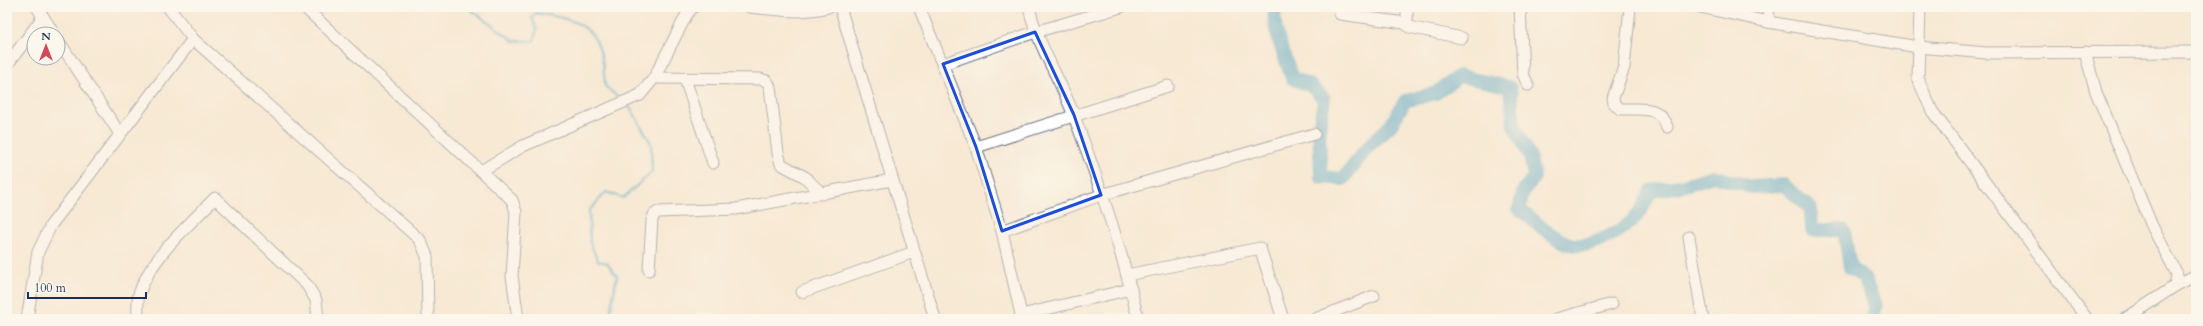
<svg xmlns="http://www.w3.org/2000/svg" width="2203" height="326" viewBox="0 0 2203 326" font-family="Cardo,serif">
<rect width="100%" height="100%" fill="#fbf7ec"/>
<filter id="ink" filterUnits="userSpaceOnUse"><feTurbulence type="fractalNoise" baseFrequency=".025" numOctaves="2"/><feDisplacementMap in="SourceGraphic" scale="8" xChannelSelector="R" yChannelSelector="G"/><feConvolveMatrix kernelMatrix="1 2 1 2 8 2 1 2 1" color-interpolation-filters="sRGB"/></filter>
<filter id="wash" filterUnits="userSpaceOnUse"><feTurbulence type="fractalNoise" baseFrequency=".012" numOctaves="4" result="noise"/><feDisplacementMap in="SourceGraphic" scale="16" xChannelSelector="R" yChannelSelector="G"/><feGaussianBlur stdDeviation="0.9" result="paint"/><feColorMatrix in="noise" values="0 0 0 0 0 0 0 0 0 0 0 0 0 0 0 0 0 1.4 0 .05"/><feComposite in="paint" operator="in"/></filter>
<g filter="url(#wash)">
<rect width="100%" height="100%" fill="#f7e9d4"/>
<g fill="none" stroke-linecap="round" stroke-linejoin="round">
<g stroke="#4ea4ca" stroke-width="2.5">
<path d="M 467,7 L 514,41 L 534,41 L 537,30 L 532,18 L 536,13 C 590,21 602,31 605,86 L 620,99"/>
<path d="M 609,319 L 617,276 L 607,263 L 598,261 L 590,243 L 589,211 L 606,192 L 623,198 L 652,172 L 651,143 L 631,109 L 627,105"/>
</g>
<path stroke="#4ea4ca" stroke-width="14" d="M 1275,7 C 1271,27 1286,59 1292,78 L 1311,86 L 1324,99 L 1319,130 L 1321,177 L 1343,179 L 1367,148 L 1391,125 L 1405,101 L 1436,93 L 1459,76 L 1510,87 L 1514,125 L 1530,157 L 1534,177 L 1523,192 L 1519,209 C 1532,219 1554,240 1570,244 C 1590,250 1625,230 1638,215 C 1643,208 1647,199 1651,191 L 1685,185 L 1713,176 L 1752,187 L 1784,185 L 1811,209 L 1812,230 L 1844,230 L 1850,268 L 1864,278 L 1876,307 L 1871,319"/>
</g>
</g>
<g filter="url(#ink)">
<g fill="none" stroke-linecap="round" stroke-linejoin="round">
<g stroke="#687087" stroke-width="13">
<g id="minor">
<path d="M 37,7 L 54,34"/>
<path d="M 168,7 L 193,39 L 420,240 L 427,256 L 428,319"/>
<path d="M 304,7 L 512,200 L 516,212 L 512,276 L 518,319"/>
<path d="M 750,7 C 776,10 803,14 828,7"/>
<path d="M 840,7 L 935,319"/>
<path d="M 919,7 L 976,147 L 1002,231 L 1022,319"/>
<path d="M 1029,7 C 1038,47 1060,78 1074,116 C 1099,182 1122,250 1138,319"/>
<path d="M 1520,7 L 1523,74 L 1528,85"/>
<path d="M 1630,7 L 1624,67 L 1613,98 L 1614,103 L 1620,109 C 1640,110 1660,104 1667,127"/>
<path d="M 1700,7 L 1768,22 L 1918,47 L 1986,53 L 2196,52"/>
<path d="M 1920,7 L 1918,79 L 1932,111 L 2087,319"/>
<path d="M 1340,14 L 1405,23 L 1409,27 L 1462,38"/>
<path d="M 1768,22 L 1769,7"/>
<path d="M 1405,23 L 1407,21 L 1407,7"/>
<path d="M 58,40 L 120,134"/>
<path d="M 2085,52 L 2096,92 L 2152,226 L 2177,274 L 2175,286"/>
<path d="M 943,64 L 1035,32 L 1121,7"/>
<path d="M 7,65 L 43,17"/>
<path d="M 654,78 L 760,79 L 767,81 L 770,87 L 778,153 L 781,164 L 805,177 L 822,194"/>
<path d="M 685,79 L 713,163"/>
<path d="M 976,147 L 1168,86"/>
<path d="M 481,171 L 523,146 L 640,95 L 654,78 L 687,14 L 693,7"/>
<path d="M 1002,231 L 1101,195 L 1314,134"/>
<path d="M 1689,237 L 1703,319"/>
<path d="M 649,270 L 652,220 L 654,215 L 658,212 L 736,209 L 892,180"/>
<path d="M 1127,275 L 1260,248 L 1283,319"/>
<path d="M 802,292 L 914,252"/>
<path d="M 1021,315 L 1131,289"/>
<path d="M 27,319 L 38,252 L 51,225 L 193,39"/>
<path d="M 138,319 C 138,311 137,302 139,294 C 150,258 189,225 215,198 L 307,285 L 316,300 L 318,319"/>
<path d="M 1315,319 L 1374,296"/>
<path d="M 1556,319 L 1612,304"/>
<path d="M 2125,319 L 2175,286 L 2196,275"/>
</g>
</g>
<use href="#minor" stroke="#fff" stroke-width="11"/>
</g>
</g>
<path d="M0 0H2203V326H0ZM 1035,32 L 1074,115 L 1101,195 L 1002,231 L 976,147 L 943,64 Z" fill="#f7e9d4" fill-opacity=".55" fill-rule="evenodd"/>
<path fill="none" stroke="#1d4ed8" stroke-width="3" stroke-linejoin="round" d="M 1035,32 L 1074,115 L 1101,195 L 1002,231 L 976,147 L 943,64 Z"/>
<rect width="2203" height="326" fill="none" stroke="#fbf7ec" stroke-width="24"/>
<g transform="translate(46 46)"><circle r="19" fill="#fbf7ec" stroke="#a1a7b3"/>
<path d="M0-3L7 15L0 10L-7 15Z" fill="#d1495b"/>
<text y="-6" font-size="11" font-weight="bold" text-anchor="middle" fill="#1b2f5e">N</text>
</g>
<path d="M28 292v6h118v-6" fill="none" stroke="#1b2f5e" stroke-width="2"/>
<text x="34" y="292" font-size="12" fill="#1b2f5e" stroke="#fbf7ec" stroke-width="3" paint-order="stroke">100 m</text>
</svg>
